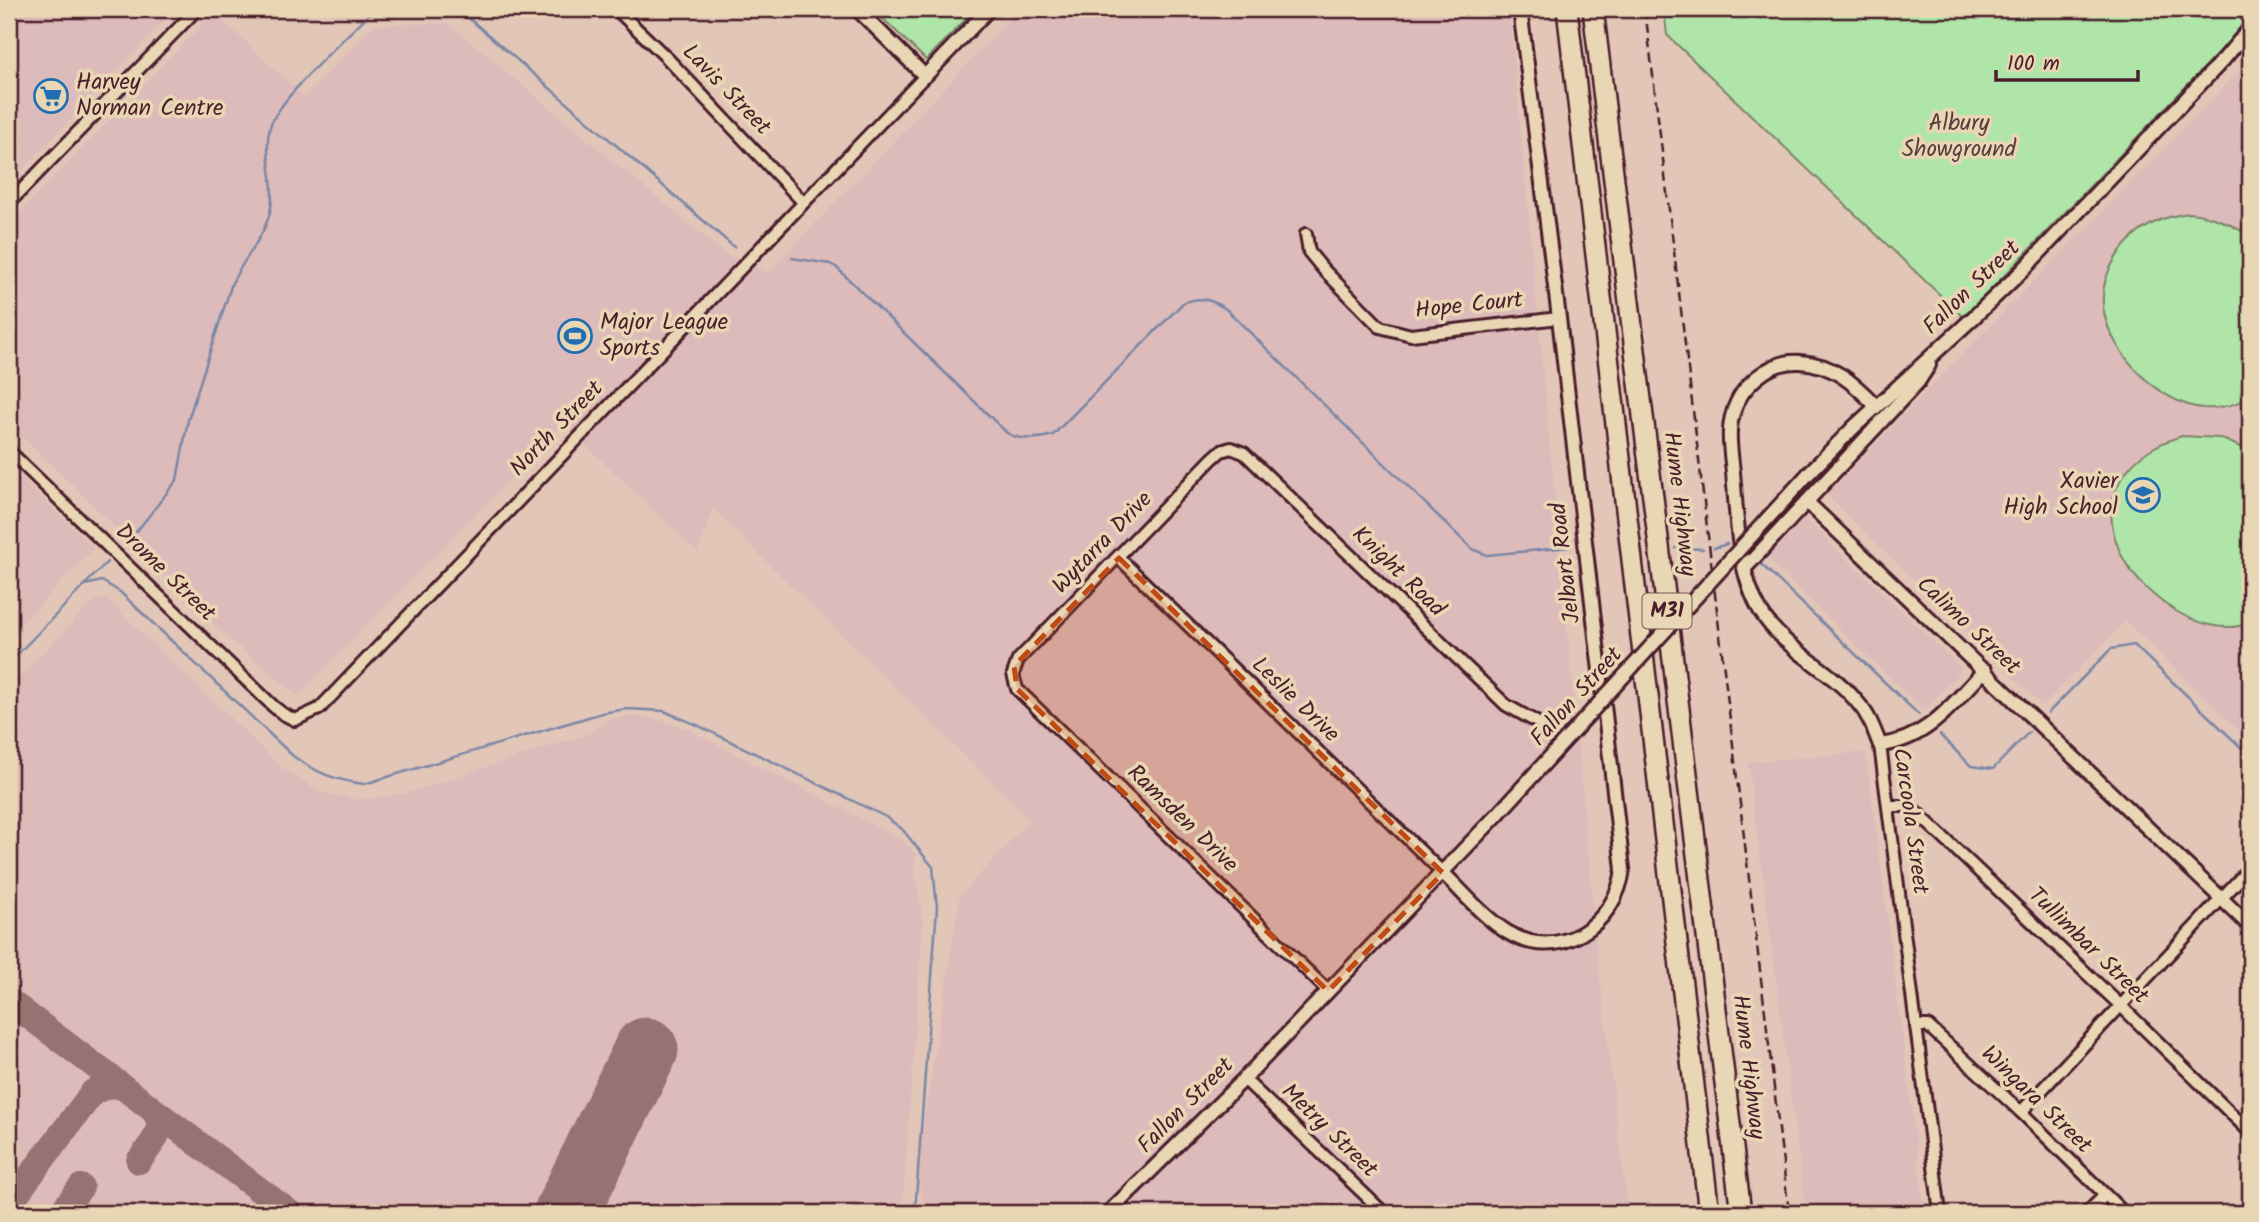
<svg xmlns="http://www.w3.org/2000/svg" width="2259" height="1222" viewBox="0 0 2259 1222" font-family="Kalam,sans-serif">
<rect width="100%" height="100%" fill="#e2c6b8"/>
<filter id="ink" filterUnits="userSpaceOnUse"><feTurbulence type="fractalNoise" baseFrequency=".0143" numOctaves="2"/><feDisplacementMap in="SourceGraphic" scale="14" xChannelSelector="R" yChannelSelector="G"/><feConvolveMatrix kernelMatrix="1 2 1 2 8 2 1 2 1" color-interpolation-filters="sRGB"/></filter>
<g filter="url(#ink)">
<g fill="#ddbbba">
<path d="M 9,9 L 176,9 L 9,184 Z"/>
<path d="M 1020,9 L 1509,9 L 1599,969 L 1628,1213 L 925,1213 L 916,1169 L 960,896 L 1030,820 L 713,509 L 698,553 L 564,424 L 298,696 L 201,614 L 77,489 L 9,424 L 9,224 L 214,12 L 304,97 L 374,25 L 448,23 L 726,255 L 769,272 Z"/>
<path d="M 2250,61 L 2250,742 L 2126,621 L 2043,706 L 1827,495 L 1927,390 Z"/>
<path d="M 9,466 L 94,548 L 9,637 Z"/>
<path d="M 1804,518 L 1962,669 L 1924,711 L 1766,557 Z"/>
<path d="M 107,599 L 282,768 L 318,791 L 357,800 L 407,793 L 591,733 L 611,718 L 634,716 L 661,720 L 687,729 L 902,840 L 916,854 L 914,868 L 923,922 L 902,1213 L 9,1213 L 9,684 L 19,677 L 95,600 Z"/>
<path d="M 1866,752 L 1925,1213 L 1806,1213 L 1748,762 Z"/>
</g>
<g fill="#afe5a8" stroke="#7c826a" stroke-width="2">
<path d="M 873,9 L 976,9 L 926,60 Z"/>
<path d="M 1664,9 L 2250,9 L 2250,20 L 1974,307 L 1962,316 L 1667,35 Z"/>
<path d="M 2189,213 C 2213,215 2231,224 2250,236 L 2250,397 C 2236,405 2220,409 2203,408 C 2160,404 2111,353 2104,312 C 2097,274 2124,236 2158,221 C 2168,216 2178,215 2189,213 Z"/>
<path d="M 2182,436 L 2220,438 L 2250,451 L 2250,623 C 2204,641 2142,596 2122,556 C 2094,499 2125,452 2182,436 Z"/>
</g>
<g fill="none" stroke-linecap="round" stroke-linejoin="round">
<g stroke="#7b87a6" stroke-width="2.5">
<path d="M 452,9 L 464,14 L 734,247"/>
<path d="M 792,258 L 830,264 L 836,267 L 1007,433 C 1019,441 1040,439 1053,435 L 1183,303 C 1200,296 1212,299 1227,310 L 1472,549 L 1487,555 L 1570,547"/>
<path d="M 130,540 L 177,480 L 188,420 L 232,283 C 244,258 267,234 271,207 C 276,181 263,153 270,127 C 277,100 349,35 372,11 L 429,9"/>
<path d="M 1675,548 L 1703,549"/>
<path d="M 1714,548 L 1727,544"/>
<path d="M 1761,564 L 1919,715"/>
<path d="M 85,585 L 102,581 L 120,592 L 293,756 C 317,773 334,780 364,784 L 602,713 L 627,709 L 664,711 L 699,726 L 886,817 L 902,829 L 933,867 L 937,907 L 915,1213"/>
<path d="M 9,663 L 107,562"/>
<path d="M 2048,713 L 2111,649 L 2134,645 L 2250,756"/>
<path d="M 1940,735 L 1971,766 L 1993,769 L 2029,732"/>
</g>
<g stroke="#967272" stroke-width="26">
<path d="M 9,1001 L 290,1213"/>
<path d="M 139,1161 C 150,1145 169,1128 153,1110"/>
<path d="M 9,1204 L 93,1092 L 109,1085 L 123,1087"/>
<path d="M 61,1213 L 81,1187"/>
</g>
<path stroke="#967272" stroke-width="65" d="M 566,1213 L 646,1050"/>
<g stroke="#4a1f2b" stroke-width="16">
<g id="minor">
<path d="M 616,9 L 667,58 L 803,202"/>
<path d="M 9,203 L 197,9"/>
<path d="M 1306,234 L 1309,252 L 1323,269 L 1380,327 L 1411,335 L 1559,318"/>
<path d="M 9,451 L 274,707 L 283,714 L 295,720 L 319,709 L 925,76"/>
<path d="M 1119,558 L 1443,873"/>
<path d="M 1880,745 L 1940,1213"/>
<path d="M 1888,806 L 1910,806 L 2121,1006 L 2250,1132"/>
<path d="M 1328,991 L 1017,689 L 1013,674 L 1018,660 L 1212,459 L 1221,451 L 1231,448 L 1244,453 L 1506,705 L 1540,724"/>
<path d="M 1916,1026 L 1928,1026 L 2021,1112 L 2124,1213"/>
<path d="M 1244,1079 L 1384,1213"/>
<path d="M 2021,1112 L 2250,868"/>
<path d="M 2087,1213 L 2105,1195"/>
</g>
</g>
<g stroke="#4a1f2b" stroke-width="18">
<g id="tertiary">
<path d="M 857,9 L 925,76 L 989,9"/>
<path d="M 1876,406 C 1854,383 1833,364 1800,362 C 1770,360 1741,385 1733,413 C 1727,431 1731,453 1733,472 C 1737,517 1737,572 1761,612 C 1785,651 1830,668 1858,703 C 1869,715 1874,730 1880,745 C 1928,740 1953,703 1985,670"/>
<path d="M 1853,428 L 1974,317 L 2022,271 L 2224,59 L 2250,28"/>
<path d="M 1807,502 L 2250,926"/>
<path d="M 1745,568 L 1918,382 L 1929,365"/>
<path d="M 1443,873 C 1463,892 1483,917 1507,932 C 1558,964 1616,925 1623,869 L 1559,318 L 1520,9"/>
<path d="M 1108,1213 L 1244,1079 L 1498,814"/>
</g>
</g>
<g stroke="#4a1f2b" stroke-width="24">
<g id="motorway">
<path d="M 1567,9 L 1709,1213"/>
<path d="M 1593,9 L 1741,1213"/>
</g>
</g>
<use href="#minor" stroke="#e9d6b4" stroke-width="10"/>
<use href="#tertiary" stroke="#e9d6b4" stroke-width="12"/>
<use href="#motorway" stroke="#e9d6b4" stroke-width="19"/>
<path stroke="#4a1f2b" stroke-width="2.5" stroke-dasharray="10 5" stroke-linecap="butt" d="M 1645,9 L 1789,1213"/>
<g stroke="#4a1f2b" stroke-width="18" stroke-linecap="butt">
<path id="tertiary-bridge" d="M 1498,814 L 1810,472 L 1853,428"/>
</g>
<use href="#tertiary-bridge" stroke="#e9d6b4" stroke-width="12"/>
</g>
</g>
<path fill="#c04a14" fill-opacity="0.2" stroke="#c04a14" stroke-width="5" stroke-dasharray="14 9" stroke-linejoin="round" d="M 1119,558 L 1443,873 L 1328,991 L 1017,689 L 1014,666 Z"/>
<defs>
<g id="supermarket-ring" transform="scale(1.75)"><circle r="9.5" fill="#e9d6b4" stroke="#1f6fb2" stroke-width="1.5"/><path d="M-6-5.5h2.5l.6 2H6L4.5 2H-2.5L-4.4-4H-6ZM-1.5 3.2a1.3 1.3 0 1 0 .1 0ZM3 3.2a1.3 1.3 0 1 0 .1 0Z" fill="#1f6fb2"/></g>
<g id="stadium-ring" transform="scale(1.75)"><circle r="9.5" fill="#e9d6b4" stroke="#1f6fb2" stroke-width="1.5"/><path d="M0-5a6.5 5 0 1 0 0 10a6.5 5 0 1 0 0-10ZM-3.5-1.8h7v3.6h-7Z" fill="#1f6fb2"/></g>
<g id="school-ring" transform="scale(1.75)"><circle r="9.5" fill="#e9d6b4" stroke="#1f6fb2" stroke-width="1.5"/><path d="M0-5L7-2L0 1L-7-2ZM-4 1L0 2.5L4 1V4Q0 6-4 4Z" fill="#1f6fb2"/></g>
</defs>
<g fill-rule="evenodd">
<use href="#supermarket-ring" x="51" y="96"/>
<use href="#stadium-ring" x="575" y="336"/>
<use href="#school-ring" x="2143" y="495"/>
</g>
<g text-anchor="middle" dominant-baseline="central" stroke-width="7" stroke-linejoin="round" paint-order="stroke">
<rect fill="#e9d6b4" stroke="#7a5654" stroke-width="2" x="1642.5" y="593.5" width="49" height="35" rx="5"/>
<g font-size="21" font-weight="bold" fill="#4a1f2b">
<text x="1667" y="611">M31</text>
</g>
<g font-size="23" fill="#4a1f2b" stroke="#e9d6b4" text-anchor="start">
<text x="76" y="83">Harvey<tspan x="76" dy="26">Norman Centre</tspan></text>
<text x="600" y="323">Major League<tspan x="600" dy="26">Sports</tspan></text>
<text x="2118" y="482" text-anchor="end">Xavier<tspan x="2118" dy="26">High School</tspan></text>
</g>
<g font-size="23" fill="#4a1f2b" stroke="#e9d6b4">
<text transform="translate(726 90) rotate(46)">Lavis Street</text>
<text transform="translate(1972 288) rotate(-44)">Fallon Street</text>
<text transform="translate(1469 306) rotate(-6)">Hope Court</text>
<text transform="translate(557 429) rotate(-46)">North Street</text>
<text transform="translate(1679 504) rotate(83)">Hume Highway</text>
<text transform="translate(1103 543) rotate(-46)">Wytarra Drive</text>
<text transform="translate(1566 563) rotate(-97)">Jelbart Road</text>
<text transform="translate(1398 572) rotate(44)">Knight Road</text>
<text transform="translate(165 573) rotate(44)">Drome Street</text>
<text transform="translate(1968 626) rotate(43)">Calimo Street</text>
<text transform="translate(1577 697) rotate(-48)">Fallon Street</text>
<text transform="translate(1295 700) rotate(44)">Leslie Drive</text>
<text transform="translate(1182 819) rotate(44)">Ramsden Drive</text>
<text transform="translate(1910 821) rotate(82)">Carcoola Street</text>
<text transform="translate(2088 946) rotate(44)">Tullimbar Street</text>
<text transform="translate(1748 1067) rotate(83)">Hume Highway</text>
<text transform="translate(2036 1100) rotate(44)">Wingara Street</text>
<text transform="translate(1186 1106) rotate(-45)">Fallon Street</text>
<text transform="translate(1329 1131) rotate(44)">Metry Street</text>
</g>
<g font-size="23" fill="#593d3e" stroke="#e9d6b4">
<text x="1959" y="124">Albury<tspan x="1959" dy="26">Showground</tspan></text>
</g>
</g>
<rect width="2259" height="1222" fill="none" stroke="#e9d6b4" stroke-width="35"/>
<rect x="18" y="18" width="2224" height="1187" fill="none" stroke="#4a1f2b" stroke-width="2.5" filter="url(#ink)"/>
<path d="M1996 70v10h142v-10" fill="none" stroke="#4a1f2b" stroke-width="3.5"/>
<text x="2007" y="70" font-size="21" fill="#4a1f2b" stroke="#e9d6b4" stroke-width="5" paint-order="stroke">100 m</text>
</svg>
